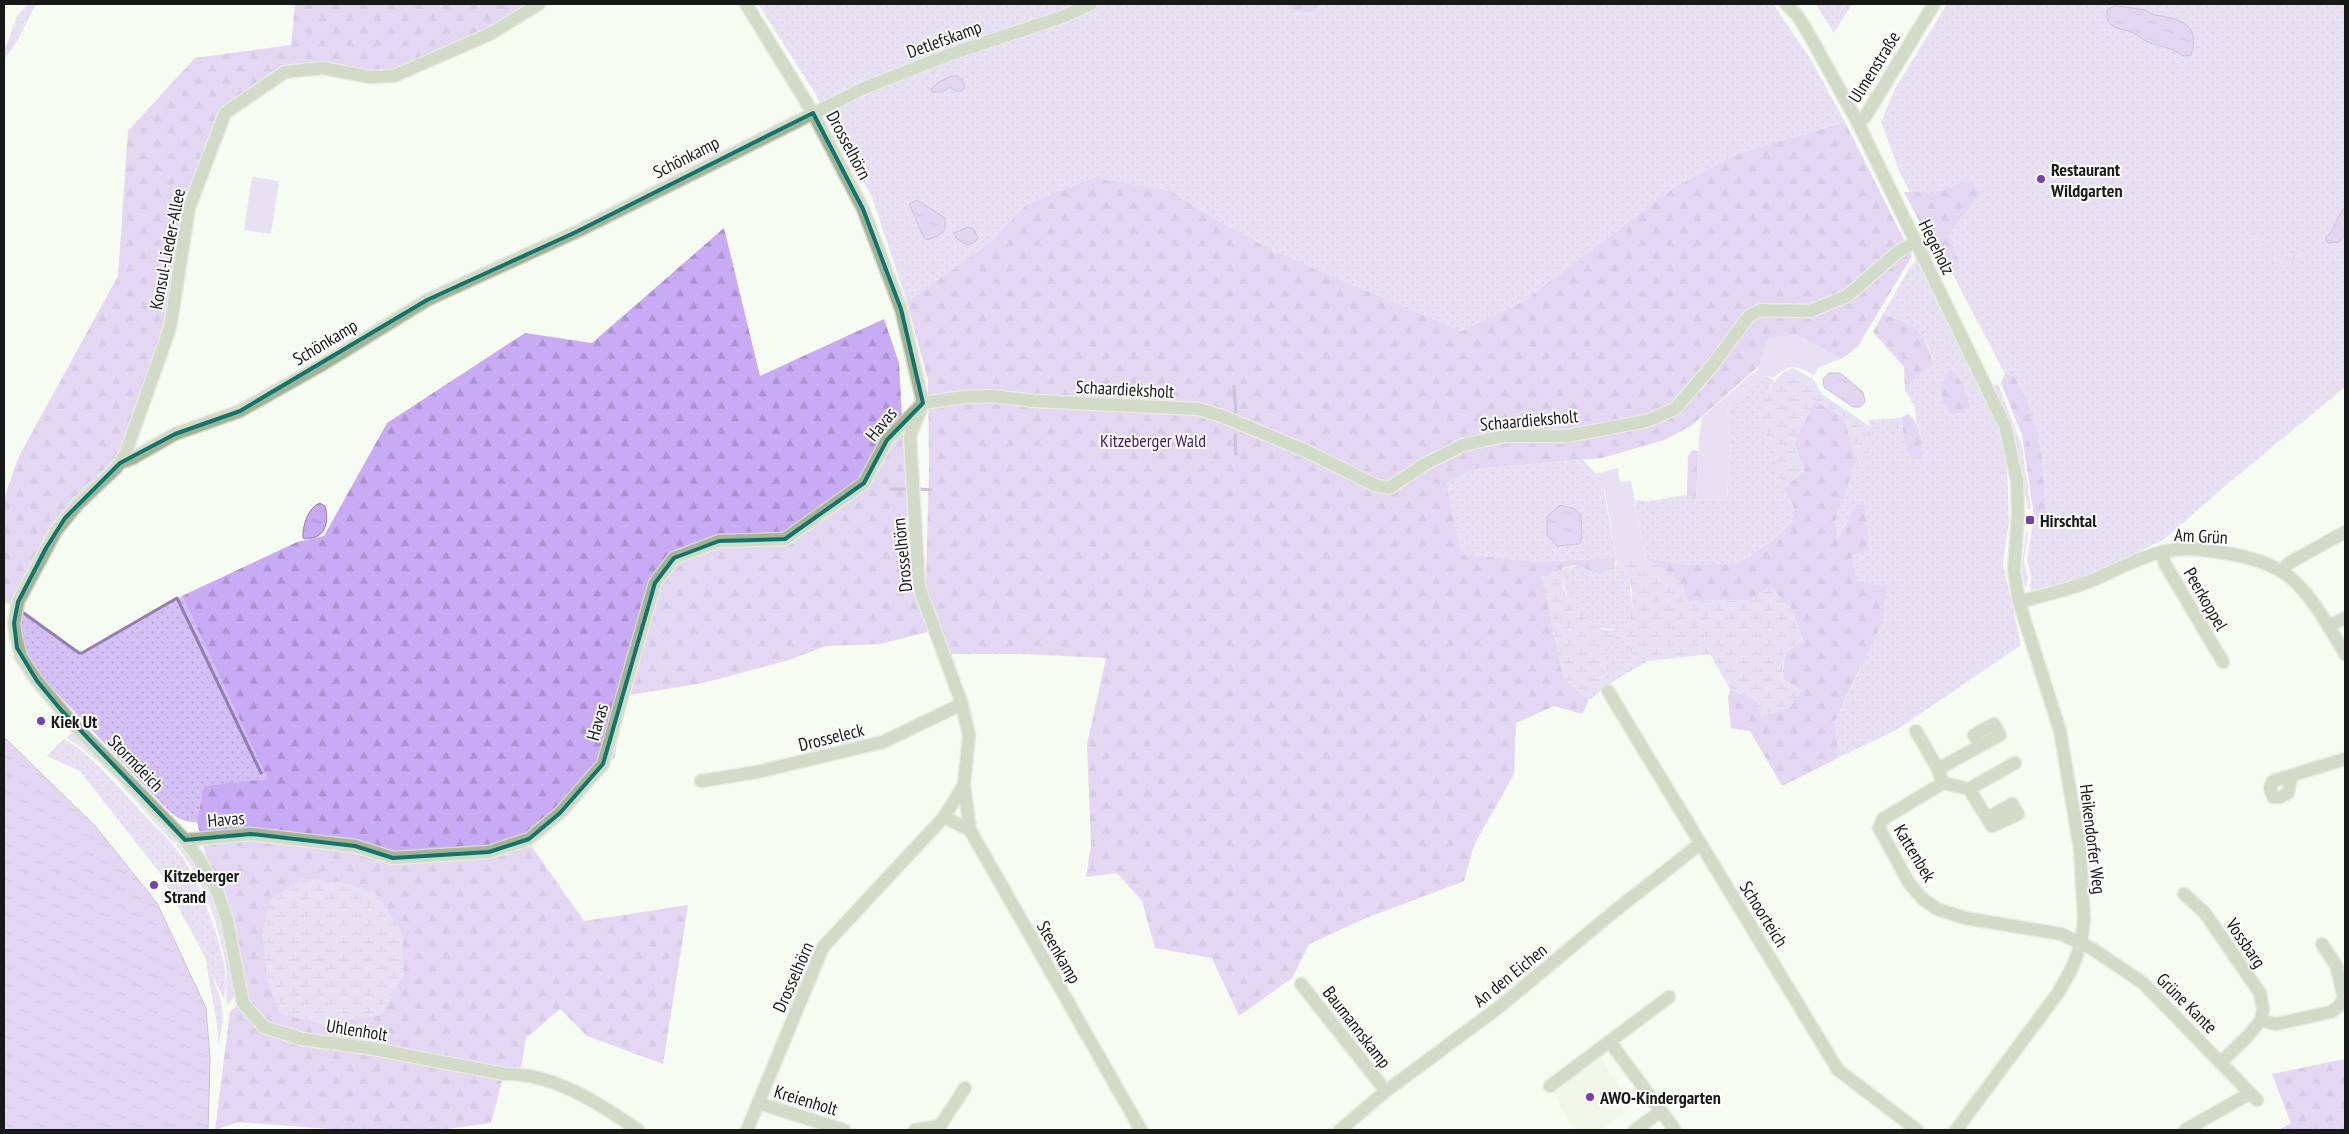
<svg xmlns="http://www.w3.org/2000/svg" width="2349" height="1134" viewBox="0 0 2349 1134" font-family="'PT Sans Narrow',sans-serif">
<defs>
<pattern id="grass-dots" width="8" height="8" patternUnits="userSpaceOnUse" patternTransform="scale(1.25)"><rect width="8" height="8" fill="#d4c0f4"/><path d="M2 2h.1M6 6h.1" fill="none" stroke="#b5a4d0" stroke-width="1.8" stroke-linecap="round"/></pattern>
<pattern id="forest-firs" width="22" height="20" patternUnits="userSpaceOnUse" patternTransform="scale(1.25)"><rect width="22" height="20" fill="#c9aaf4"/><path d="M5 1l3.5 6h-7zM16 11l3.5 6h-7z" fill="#ac92d0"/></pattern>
<pattern id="wetland-marsh" width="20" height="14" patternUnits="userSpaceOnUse" patternTransform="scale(1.25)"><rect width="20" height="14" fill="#d4c0f4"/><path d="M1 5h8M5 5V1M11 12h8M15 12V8" fill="none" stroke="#b5a4d0"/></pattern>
<pattern id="water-ripples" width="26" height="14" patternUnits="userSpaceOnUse" patternTransform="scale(1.25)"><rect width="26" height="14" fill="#c7a9f3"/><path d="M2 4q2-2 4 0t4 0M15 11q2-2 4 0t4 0" fill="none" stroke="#aa91d0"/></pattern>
</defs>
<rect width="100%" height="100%" fill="#f7fcf2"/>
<path fill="#eaf2e1" d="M 1597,1052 L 1632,1107 L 1602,1130 L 1574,1130 L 1550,1086 Z"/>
<g fill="url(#grass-dots)">
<path d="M 29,4 L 36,4 L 18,39 L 4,60 L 4,52 L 17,16 Z"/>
<path d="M 758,4 L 1288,4 L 1287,8 L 1313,13 L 1322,4 L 1773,4 L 1811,60 L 1845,122 L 1737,154 L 1675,187 L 1524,301 L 1461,331 L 1274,251 L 1220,222 L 1170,191 L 1026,205 L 987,245 L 907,302 L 872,197 L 813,90 Z"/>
<path d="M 1816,4 L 1852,4 L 1834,33 Z"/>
<path d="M 1947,4 L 2345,4 L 2345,387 L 2231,481 L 2163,540 L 2085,577 L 2030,591 L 2031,575 L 2027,560 L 2034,516 L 2039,519 L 2046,519 C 2043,465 2044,424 2014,376 L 2005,374 L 1900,173 L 1881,122 L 1896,87 Z"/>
<path d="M 1917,260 L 2000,430 L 2007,467 L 2009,521 L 2003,564 L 2021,645 L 1898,729 L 1838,758 L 1835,721 L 1861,668 L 1857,582 L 1852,554 L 1856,505 L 1840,540 L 1835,522 L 1856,461 L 1867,457 L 1871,427 L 1868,420 L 1901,418 L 1906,448 L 1921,435 L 1916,420 L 1915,407 L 1905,390 L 1918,375 L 1934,365 C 1926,330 1915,325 1883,314 L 1910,267 Z"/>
<path d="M 1764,375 L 1774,380 L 1764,397 L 1757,403 L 1769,451 L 1795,510 L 1791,523 L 1772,541 L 1739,563 L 1689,565 L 1645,558 L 1635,500 L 1649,501 L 1687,495 L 1692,499 L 1727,500 L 1730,439 L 1727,412 L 1732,402 Z"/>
<path d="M 1998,384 L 2022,446 L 2031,509 L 2028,509 L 2014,439 L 1993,386 Z"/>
<path d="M 1583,460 L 1596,474 L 1603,486 L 1616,558 L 1537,562 L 1462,554 L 1446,483 L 1473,469 Z"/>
<path d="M 2026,532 L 2028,532 L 2024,562 L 2028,577 L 2027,587 L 2024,585 L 2022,567 Z"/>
<path d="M 1617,563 L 1629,577 L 1633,615 L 1628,625 L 1619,629 L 1598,628 C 1580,611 1560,600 1564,573 L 1575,565 L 1600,574 L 1614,569 Z"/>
<path d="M 182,596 L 269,779 L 204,786 L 197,822 C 181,823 173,815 162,804 L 48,684 L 27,655 L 18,637 L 21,611 L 79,653 L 82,653 Z"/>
<path d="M 1622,635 L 1636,660 L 1601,685 L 1609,638 Z"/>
<path d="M 73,731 L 179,841 L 174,843 C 141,810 106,761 67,738 Z"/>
<path d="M 64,739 C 94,756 123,793 147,818 C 159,831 173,843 183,858 C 201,887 234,966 224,999 L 210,970 C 221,1001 228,1012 218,1045 C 219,1022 212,1002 209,979 C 207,971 208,965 205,957 L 160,873 L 80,771 L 47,756 Z"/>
<path d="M 180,843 L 210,889 L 219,914 L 236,994 L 228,1005 C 225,993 228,979 226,966 C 219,924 203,878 176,845 Z"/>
</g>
<g fill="url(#forest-firs)">
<path d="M 295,4 L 528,4 L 488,31 L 393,73 L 284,70 L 224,111 L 184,209 L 167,327 L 116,461 L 68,511 L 13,606 L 4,601 L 4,499 L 18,458 L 118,276 L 128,131 L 195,58 L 291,45 Z"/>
<path d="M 1288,4 L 1322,4 L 1313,13 L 1287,9 Z"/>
<path d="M 1845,122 L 1912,256 L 1858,346 L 1841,359 L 1795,334 L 1691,426 L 1664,440 L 1602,458 L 1473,469 L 1446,483 L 1462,554 L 1537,562 L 1616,558 L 1614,569 L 1600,574 L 1575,565 L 1562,568 L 1563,678 L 1589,700 L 1582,714 L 1554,706 L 1516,723 L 1514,774 L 1474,845 L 1464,881 L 1366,918 L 1309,944 L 1292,978 L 1239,1016 L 1212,958 L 1155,948 L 1142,901 L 1117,873 L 1086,877 L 1091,845 L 1087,744 L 1106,658 L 1024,654 L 949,654 L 926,585 L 929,468 L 928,380 L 907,302 L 987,245 L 1026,205 L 1094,178 L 1170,191 L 1220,222 L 1274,251 L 1461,331 L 1524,301 L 1675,187 L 1737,154 Z"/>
<path d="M 1968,181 L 1980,193 L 1948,236 L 1959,261 L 1947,274 L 1904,192 L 1936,193 Z"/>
<path d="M 724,228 L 760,376 L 884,319 L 899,363 L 911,584 L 928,632 L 880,644 L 826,646 L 789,660 L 703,683 L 623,696 L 615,757 L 561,822 L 530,844 L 584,921 L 688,905 L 663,1064 L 587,1036 L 560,1009 L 526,1038 L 520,1074 L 504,1074 L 491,1123 L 440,1130 L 344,1130 L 239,1122 L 215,1130 L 230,1011 L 246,1001 L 221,890 L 206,856 L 197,822 L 204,786 L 268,779 L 182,596 L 297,542 L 324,536 L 387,423 L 525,333 L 592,343 Z"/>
<path d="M 1883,314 C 1918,326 1923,329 1934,365 L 1918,375 L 1905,390 L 1904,367 L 1873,332 Z"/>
<path d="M 1952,369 L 1964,386 L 1970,406 L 1964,412 L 1951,414 C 1939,394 1935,387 1952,369 Z"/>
<path d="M 2005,374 L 2014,376 C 2044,424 2043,465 2046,519 L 2039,519 L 2034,516 L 2022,435 L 2001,383 Z"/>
<path d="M 1815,401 L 1844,417 L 1856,461 L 1835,522 L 1839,539 L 1856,505 L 1865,505 L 1869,550 L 1852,554 L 1857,582 L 1887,586 L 1882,622 L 1835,721 L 1838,758 L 1782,786 L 1750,731 L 1731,728 L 1728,698 L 1730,689 L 1753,699 L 1802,691 L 1782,679 L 1785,653 L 1803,640 L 1791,608 L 1770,587 L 1749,600 L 1688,601 L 1664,569 L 1645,558 L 1689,565 L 1739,563 L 1772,541 L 1791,523 L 1795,510 L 1784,487 L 1804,472 L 1794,443 Z"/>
<path d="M 1908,414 C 1922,425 1921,441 1922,458 L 1913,460 L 1906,448 L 1901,418 Z"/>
<path d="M 1693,450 L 1698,451 L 1696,499 L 1692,499 L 1687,495 L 1688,456 Z"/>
<path d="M 2345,1059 L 2345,1130 L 2279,1130 L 2291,1123 L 2272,1074 Z"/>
</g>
<g fill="url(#wetland-marsh)" fill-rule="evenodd">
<path d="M 2249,228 L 2273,254 L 2284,261 C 2290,258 2293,252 2300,249 L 2304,250 L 2305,255 L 2281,265 L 2276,270 L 2280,264 L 2270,256 L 2247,231 Z"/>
<path d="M 1793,368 L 1813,379 L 1822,394 L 1871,427 L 1872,440 L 1867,458 L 1856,461 L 1844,417 L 1815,401 L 1794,443 L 1804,472 L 1784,487 L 1769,451 L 1757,403 C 1770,392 1775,373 1793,368 Z"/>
<path d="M 1616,558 L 1645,558 L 1664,569 L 1682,583 L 1688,601 L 1749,600 L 1770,587 L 1791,608 L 1803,640 L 1785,653 L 1781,679 L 1802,691 L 1790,707 L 1762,717 L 1753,699 L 1730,689 L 1710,654 L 1648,661 L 1617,679 L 1589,700 L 1563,678 L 1541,576 L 1572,566 C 1551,585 1571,603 1586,617 C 1589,620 1594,626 1598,628 C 1607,632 1620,629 1628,625 C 1634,614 1633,590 1629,578 C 1626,570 1617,567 1616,558 ZM 1622,635 L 1636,660 L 1601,684 L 1609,638 Z"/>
<path d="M 303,878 L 341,882 L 375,892 L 402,932 L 404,974 L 382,1015 L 322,1025 L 280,1013 L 268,984 L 262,935 L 269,900 Z"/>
</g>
<g fill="#d4c0f4">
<path d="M 252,177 L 279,181 L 271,234 L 244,230 Z"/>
<path d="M 1795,334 L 1841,359 L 1819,367 L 1814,375 C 1792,364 1792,363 1773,378 L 1764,375 L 1732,402 L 1727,412 L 1730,439 L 1727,500 L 1696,499 L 1699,437 L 1702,417 L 1758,369 L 1768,338 Z"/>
<path d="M 1618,468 L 1620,482 L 1631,481 L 1645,558 L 1616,558 L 1605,491 L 1596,474 Z"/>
</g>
<g fill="url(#water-ripples)" stroke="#927eb1">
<path d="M 2114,6 C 2119,6 2139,9 2145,10 C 2149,11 2151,15 2155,15 C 2179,19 2201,23 2191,55 L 2183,56 C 2171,46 2161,48 2148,42 C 2142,39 2137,34 2131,32 C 2117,27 2105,29 2107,10 Z"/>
<path d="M 951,76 L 957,76 L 962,79 L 965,87 L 962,91 L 956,91 L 950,87 L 941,92 L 932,92 L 931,89 L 939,82 Z"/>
<path d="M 917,200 L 945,218 L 945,229 L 938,236 L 926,240 C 917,227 917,217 909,204 Z"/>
<path d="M 2345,207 L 2345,235 L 2339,242 L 2328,243 L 2325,238 C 2335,231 2337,216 2345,207 Z"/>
<path d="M 968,227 L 973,229 L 978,237 L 976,241 L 968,245 L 957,239 L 954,233 Z"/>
<path d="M 1829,373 L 1840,373 L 1863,392 L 1865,402 L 1860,407 L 1853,407 L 1824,387 L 1823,379 Z"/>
<path d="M 320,503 L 325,506 C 330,524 324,541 303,538 C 302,527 308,507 320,503 Z"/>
<path d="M 1560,505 L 1575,509 L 1581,515 L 1582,538 L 1579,544 L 1557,546 L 1547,535 L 1547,517 Z"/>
<path d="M 4,737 L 96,827 L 157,903 L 206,1008 L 210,1059 L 208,1130 L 4,1130 Z"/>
</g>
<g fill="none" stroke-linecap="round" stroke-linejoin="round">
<g stroke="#927eb1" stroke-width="3">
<path d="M 1234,386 L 1236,415"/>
<path d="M 1235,435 L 1236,454"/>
<path d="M 891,489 L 907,489"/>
<path d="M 919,489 L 931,490"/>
<path d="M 21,611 L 79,653 L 82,653 L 177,598 L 261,773"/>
</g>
<g stroke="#d3d8cf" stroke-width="15">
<g id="minor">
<path d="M 539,4 L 490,34 L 394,76 L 369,77 L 323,68 L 285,72 L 225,113 L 189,208 L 170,328 L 125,455 L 116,468 L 77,505 L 56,531 L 18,602 L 14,623 L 16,637 L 21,657 L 37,681 L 74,725 L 185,840 L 199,859 L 217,891 L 227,920 L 243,1003 L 264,1027 L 302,1039 L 369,1048 L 504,1074 C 553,1073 599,1103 638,1130"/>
<path d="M 746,4 L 813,113 L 863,209 L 901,309 L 923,403 L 910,436 L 919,587 L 962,704 L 969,735 L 964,785 L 944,817 L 823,947 L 747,1130"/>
<path d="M 1786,4 L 1797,15 L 1810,36 L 1857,121 L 2005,426 L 2017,480 L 2018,514 L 2014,571 L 2019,602 L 2060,731 L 2080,849 L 2084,919 L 2081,944 L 2072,968 L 2058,993 L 1956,1130"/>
<path d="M 1857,121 L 1865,117 L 1934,4"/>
<path d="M 120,463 L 133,458 L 175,434 L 240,411 L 325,363 L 427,300 L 576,232 L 864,88 L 951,54 L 1062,17 L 1091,4"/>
<path d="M 2162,552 L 2165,564 L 2223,662"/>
<path d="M 2281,571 L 2289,563 L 2345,532"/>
<path d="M 2019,602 C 2042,596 2066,590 2088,582 C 2113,572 2136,558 2162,552 C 2181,547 2200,549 2219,552 C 2240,555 2262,560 2281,571 C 2307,586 2330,628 2345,654"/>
<path d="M 2329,626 L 2345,618"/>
<path d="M 1608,691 L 1838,1070 L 1917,1130"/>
<path d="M 1916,731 L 1938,769 L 1943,783 L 1883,819 L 1879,828 L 1909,883 L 1923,899 L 1937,909 L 1965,918 L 2061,934 L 2091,948 L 2143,983 L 2257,1100"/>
<path d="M 1938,769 L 2000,735 L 1994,724 L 1974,735 L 1980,746"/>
<path d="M 2291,776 L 2288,793 L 2280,797 L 2273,797 L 2270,788 L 2273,781 L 2345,759"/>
<path d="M 701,781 L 757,772 L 883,742 L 962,704"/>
<path d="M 1943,783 L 1969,789 L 2015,763"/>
<path d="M 964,785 L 970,830 L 1141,1130"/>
<path d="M 1969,789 L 1992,826 L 2018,814 L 2012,804 L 1987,818"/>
<path d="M 944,817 L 970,830"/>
<path d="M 185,840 L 251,834 L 355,846 L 393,858 L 489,852 L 529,839 L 560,813 L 603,764 L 655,583 L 674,558 L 719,541 L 785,539 L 864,483 L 887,440 L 923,403 L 964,397 L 992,396 L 1035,401 L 1198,409 L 1222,416 L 1306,451 L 1375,485 L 1389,488 L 1425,464 L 1463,445 L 1504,436 L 1567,436 L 1646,421 L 1675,409 L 1711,367 L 1749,316 L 1761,310 L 1810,311 L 1847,296 L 1899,251 L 1915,242"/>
<path d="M 2184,894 L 2205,913 L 2260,993 L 2263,1009 L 2261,1020 L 2247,1037 L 2221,1062"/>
<path d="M 1301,984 L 1386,1091"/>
<path d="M 2261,1020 L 2276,1024 L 2331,1012 L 2338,1007 L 2344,998 L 2336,965 L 2322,944"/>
<path d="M 1610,1042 L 1675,1130"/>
<path d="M 1550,1086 L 1669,997"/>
<path d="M 758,1103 L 844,1130"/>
<path d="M 915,1130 L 940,1126 L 965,1088"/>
<path d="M 1340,1130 L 1386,1091 L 1498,1008 L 1611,914 L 1700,844"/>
<path d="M 1635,1130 L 1661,1111"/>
<path d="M 2185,1130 L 2249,1094"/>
</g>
</g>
<use href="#minor" stroke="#a3b393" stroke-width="12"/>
</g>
<path d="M0 0H2349V1134H0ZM 813,113 L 863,209 L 901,309 L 923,403 L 887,440 L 864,483 L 785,539 L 719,541 L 674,558 L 655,583 L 603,764 L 560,813 L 529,839 L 489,852 L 393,858 L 355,846 L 251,834 L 185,840 L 61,710 L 37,681 L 17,648 L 14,623 L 18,602 L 46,548 L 65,518 L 120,463 L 175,434 L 240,411 L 427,300 L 576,232 Z" fill="#f7fcf2" fill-opacity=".55" fill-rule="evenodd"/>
<path fill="none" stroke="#0f766e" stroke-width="4" stroke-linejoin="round" d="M 813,113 L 863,209 L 901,309 L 923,403 L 887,440 L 864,483 L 785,539 L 719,541 L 674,558 L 655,583 L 603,764 L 560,813 L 529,839 L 489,852 L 393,858 L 355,846 L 251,834 L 185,840 L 61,710 L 37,681 L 17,648 L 14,623 L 18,602 L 46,548 L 65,518 L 120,463 L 175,434 L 240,411 L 427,300 L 576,232 Z"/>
<g fill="#783eb4" stroke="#fff" stroke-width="2">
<circle cx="2041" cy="179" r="5"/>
<rect x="2025" y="515" width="10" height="10" rx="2.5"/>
<circle cx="41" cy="721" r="5"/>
<circle cx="154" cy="885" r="5"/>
<circle cx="1590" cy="1097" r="5"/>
</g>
<g text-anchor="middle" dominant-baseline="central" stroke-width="4" stroke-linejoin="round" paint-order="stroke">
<g font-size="18" fill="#171916" stroke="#fff">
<text transform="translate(944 39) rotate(-20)">Detlefskamp</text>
<text transform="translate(1874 67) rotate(-58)">Ulmenstraße</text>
<text transform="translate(849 145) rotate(62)">Drosselhörn</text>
<text transform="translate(686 157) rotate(-27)">Schönkamp</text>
<text transform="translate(1937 247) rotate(64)">Hegeholz</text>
<text transform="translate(167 249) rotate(-79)">Konsul-Lieder-Allee</text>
<text transform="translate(325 342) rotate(-31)">Schönkamp</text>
<text transform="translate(1125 389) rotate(3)">Schaardieksholt</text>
<text transform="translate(1529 420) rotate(-5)">Schaardieksholt</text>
<text transform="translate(881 424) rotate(-51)">Havas</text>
<text transform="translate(2201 536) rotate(3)">Am Grün</text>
<text transform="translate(902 555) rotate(-96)">Drosselhörn</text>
<text transform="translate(2206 599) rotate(60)">Peerkoppel</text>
<text transform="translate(597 722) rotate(-74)">Havas</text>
<text transform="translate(831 737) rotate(-14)">Drosseleck</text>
<text transform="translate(136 763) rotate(46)">Stormdeich</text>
<text transform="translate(226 819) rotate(-5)">Havas</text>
<text transform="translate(2093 839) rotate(83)">Heikendorfer Weg</text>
<text transform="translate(1915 853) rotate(59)">Kattenbek</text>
<text transform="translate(1764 914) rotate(58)">Schoorteich</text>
<text transform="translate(2246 943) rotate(56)">Vossbarg</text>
<text transform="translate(1059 952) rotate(60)">Steenkamp</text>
<text transform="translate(1510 975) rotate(-39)">An den Eichen</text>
<text transform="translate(793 977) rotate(-66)">Drosselhörn</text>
<text transform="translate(2187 1003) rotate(45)">Grüne Kante</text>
<text transform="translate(1357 1027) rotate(52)">Baumannskamp</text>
<text transform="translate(357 1030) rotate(9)">Uhlenholt</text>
<text transform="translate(806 1100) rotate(17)">Kreienholt</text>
</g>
<g font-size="18" font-weight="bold" fill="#171916" stroke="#fff" text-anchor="start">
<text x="2051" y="169">Restaurant<tspan x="2051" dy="21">Wildgarten</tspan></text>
<text x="2040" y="520">Hirschtal</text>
<text x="51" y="721">Kiek Ut</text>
<text x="164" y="875">Kitzeberger<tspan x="164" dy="21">Strand</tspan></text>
<text x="1600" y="1097">AWO-Kindergarten</text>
</g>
<g font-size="18" fill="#42176b" stroke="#fff">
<text x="1153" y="440">Kitzeberger Wald</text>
</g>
</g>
<rect width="2349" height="1134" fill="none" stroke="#171916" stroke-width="10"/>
</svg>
